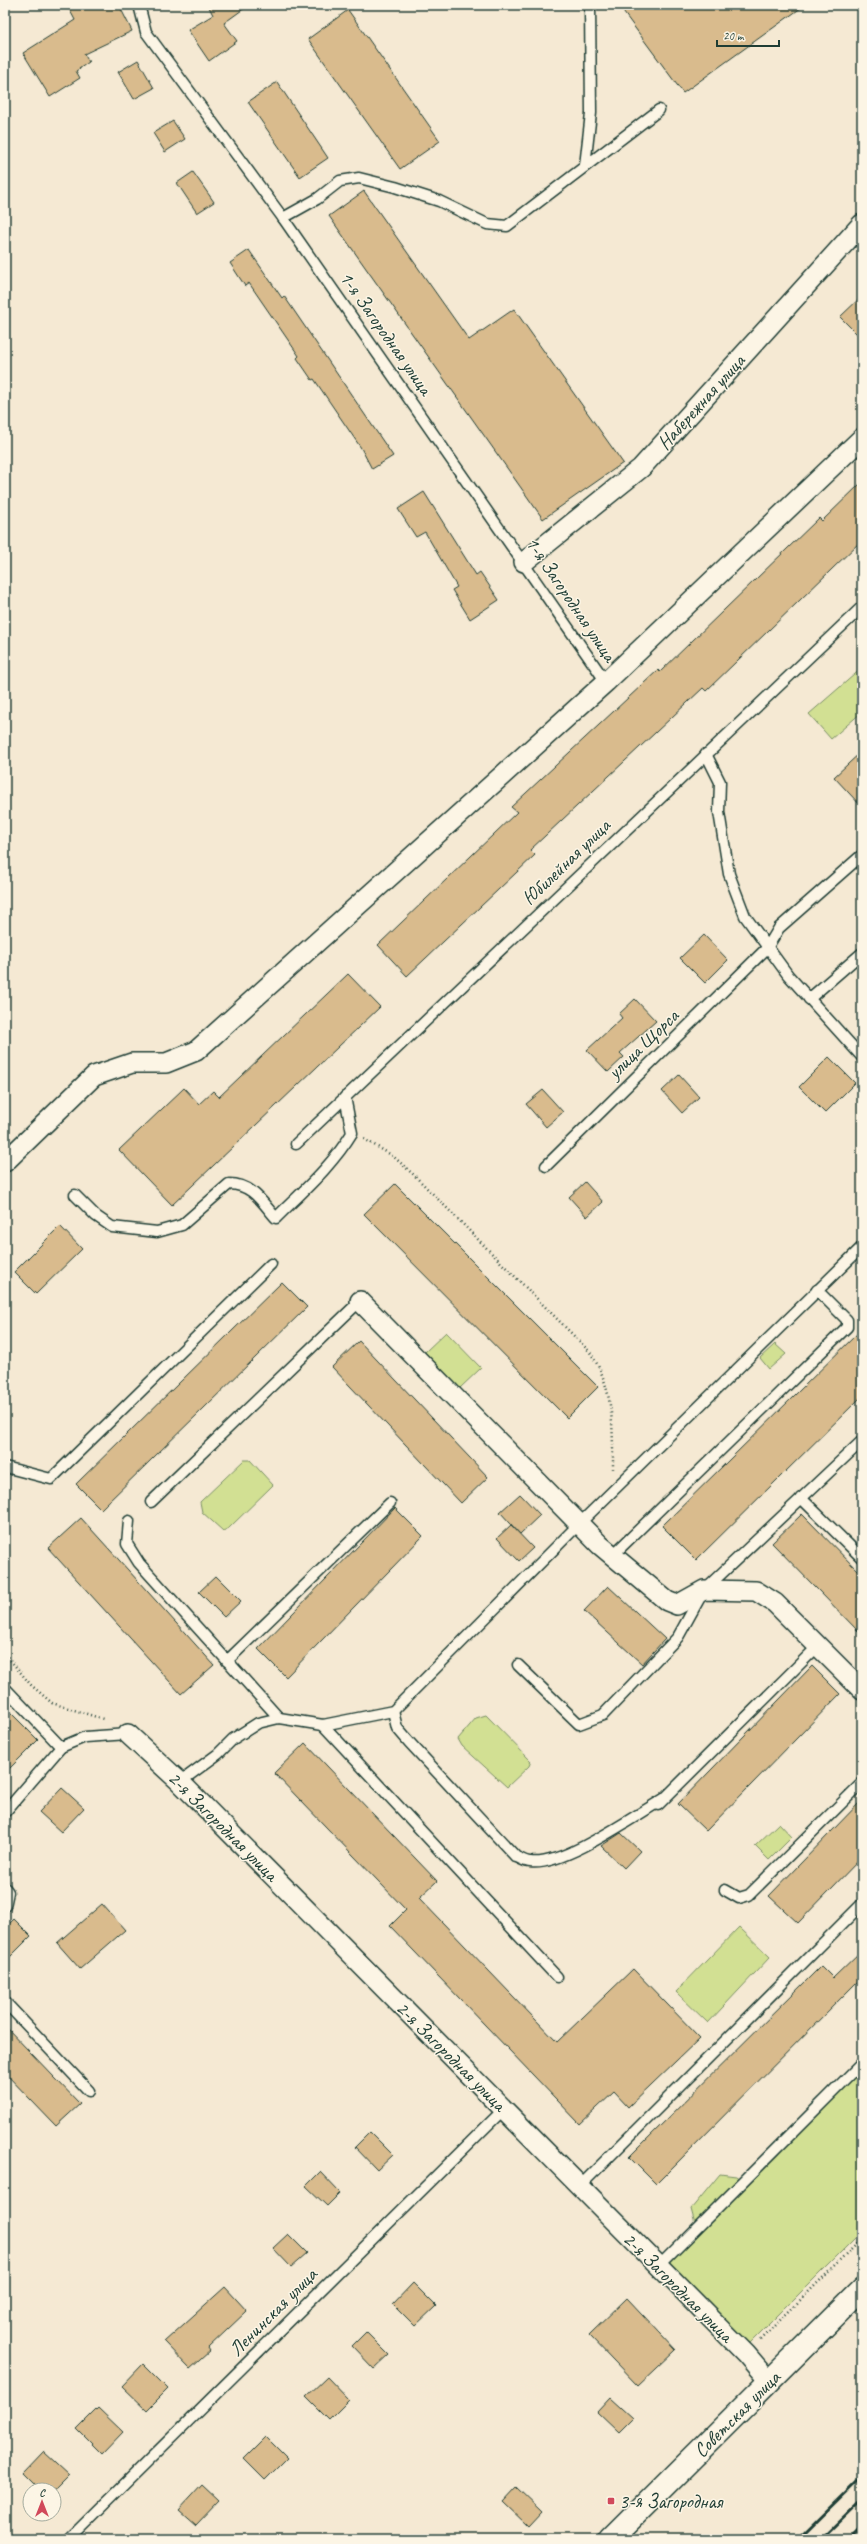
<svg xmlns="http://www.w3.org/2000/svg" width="867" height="2544" viewBox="0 0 867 2544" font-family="Caveat,sans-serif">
<rect width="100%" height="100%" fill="#f5e9d3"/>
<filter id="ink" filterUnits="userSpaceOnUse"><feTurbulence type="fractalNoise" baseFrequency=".025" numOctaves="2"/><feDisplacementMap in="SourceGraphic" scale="8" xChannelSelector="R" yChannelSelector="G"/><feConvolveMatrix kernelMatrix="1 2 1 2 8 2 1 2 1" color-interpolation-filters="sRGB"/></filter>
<g filter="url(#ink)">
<g fill="#d2e093" stroke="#788e64">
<path d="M 862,668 L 862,712 L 831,739 L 809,714 Z"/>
<path d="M 446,1332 L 481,1368 L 460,1388 L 425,1352 Z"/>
<path d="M 775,1344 L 786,1354 L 769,1369 L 760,1358 Z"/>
<path d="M 244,1460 L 250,1460 L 273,1485 L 229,1528 L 223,1531 L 202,1512 L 200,1502 Z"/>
<path d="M 486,1715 L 531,1761 L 529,1766 L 507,1787 L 462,1746 L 458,1739 L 476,1718 Z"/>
<path d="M 779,1823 L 792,1837 L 769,1860 L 755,1846 Z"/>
<path d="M 739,1927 L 770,1957 L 708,2023 L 676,1992 Z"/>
<path d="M 862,2070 L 862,2231 L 747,2346 L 668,2265 L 698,2235 L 691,2209 L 720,2174 L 736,2176 L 748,2185 Z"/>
</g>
<g fill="#d9bb8d" stroke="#1f3d34">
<path d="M 67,5 L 119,5 L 132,31 L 84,54 L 89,62 L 76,71 L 80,78 L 50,97 L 23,53 L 75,20 Z"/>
<path d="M 208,5 L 249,5 L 224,23 L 237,41 L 209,61 L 188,30 L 213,15 Z"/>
<path d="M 618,5 L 805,5 L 683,93 Z"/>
<path d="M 348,10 L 440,141 L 400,169 L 308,39 Z"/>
<path d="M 138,60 L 154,88 L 134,99 L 118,72 Z"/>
<path d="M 277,82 L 328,158 L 300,177 L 248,102 Z"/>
<path d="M 173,121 L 185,139 L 165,152 L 153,133 Z"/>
<path d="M 193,172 L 214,202 L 197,213 L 177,183 Z"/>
<path d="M 364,191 L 469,340 L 514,309 L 623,463 L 543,519 L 329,216 Z"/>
<path d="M 249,250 L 282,298 L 284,296 L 393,456 L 372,469 L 361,448 L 314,379 L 312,380 L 297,358 L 299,356 L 249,283 L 245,286 L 230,263 Z"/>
<path d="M 862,296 L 862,339 L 840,317 Z"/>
<path d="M 862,482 L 862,540 L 706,691 L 703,688 L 530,850 L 535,855 L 407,976 L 378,945 L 517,812 L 511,807 L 658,670 L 660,672 L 819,518 L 822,521 Z"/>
<path d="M 424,492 L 476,575 L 480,572 L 499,600 L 470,619 L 452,590 L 457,587 L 425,532 L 416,537 L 398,509 Z"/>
<path d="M 862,751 L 862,807 L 834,777 Z"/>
<path d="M 704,935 L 728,960 L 705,983 L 680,958 Z"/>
<path d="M 348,974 L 380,1007 L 172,1205 L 119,1150 L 184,1088 L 199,1104 L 213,1091 L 219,1097 Z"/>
<path d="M 635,999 L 656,1021 L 620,1053 L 624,1057 L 608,1072 L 587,1050 L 622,1018 L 619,1014 Z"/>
<path d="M 829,1057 L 855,1083 L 825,1113 L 799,1087 Z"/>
<path d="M 679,1075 L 699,1097 L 682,1113 L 662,1091 Z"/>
<path d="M 543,1090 L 563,1112 L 546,1127 L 526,1104 Z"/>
<path d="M 585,1182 L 603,1202 L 587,1217 L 569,1197 Z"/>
<path d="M 395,1184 L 598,1387 L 567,1418 L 364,1214 Z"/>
<path d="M 60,1226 L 82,1249 L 36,1294 L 14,1272 Z"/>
<path d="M 282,1282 L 307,1307 L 101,1509 L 76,1484 Z"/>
<path d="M 862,1329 L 862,1396 L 696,1560 L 662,1526 Z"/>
<path d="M 359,1341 L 488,1477 L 461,1503 L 332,1367 Z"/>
<path d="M 520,1494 L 540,1515 L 520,1534 L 500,1512 Z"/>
<path d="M 395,1508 L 423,1536 L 286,1677 L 258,1649 Z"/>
<path d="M 802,1514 L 862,1575 L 862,1635 L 772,1543 Z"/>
<path d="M 81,1518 L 214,1665 L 181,1694 L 48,1548 Z"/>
<path d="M 511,1525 L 533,1548 L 519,1561 L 497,1538 Z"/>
<path d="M 216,1576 L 241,1601 L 224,1617 L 199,1592 Z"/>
<path d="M 608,1586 L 665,1639 L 642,1664 L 584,1611 Z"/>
<path d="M 812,1666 L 840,1694 L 706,1831 L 678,1804 Z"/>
<path d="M 5,1707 L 38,1740 L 5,1773 Z"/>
<path d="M 305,1743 L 437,1881 L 419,1898 L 557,2042 L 633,1969 L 700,2038 L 628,2107 L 614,2092 L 580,2124 L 390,1926 L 406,1910 L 274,1773 Z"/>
<path d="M 62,1788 L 84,1808 L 61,1832 L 39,1812 Z"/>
<path d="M 862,1800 L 862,1857 L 798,1923 L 769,1896 Z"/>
<path d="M 621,1833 L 640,1851 L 624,1868 L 601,1846 Z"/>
<path d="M 102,1904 L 125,1930 L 80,1969 L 57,1943 Z"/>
<path d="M 14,1919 L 31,1936 L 5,1962 L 5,1928 Z"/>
<path d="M 862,1950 L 862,1977 L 656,2184 L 629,2157 L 821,1966 L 833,1978 Z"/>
<path d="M 5,2026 L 80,2104 L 56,2126 L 5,2073 Z"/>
<path d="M 370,2132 L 393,2155 L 377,2170 L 355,2147 Z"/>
<path d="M 320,2172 L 340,2193 L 327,2206 L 306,2186 Z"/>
<path d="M 288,2234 L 307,2253 L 291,2267 L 273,2248 Z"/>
<path d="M 413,2283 L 436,2306 L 415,2326 L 393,2304 Z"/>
<path d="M 225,2287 L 247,2311 L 208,2348 L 210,2351 L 190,2369 L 164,2342 Z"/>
<path d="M 627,2298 L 676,2350 L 638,2386 L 589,2335 Z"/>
<path d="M 366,2332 L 389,2355 L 374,2369 L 352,2346 Z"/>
<path d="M 143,2364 L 168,2389 L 147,2410 L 122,2386 Z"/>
<path d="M 327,2377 L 349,2400 L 329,2420 L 306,2397 Z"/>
<path d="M 610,2398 L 632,2418 L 618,2432 L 597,2412 Z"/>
<path d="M 98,2408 L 123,2432 L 102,2454 L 77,2429 Z"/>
<path d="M 266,2437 L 287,2458 L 265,2480 L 244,2459 Z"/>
<path d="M 44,2452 L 70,2476 L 56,2490 L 41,2490 L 24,2473 Z"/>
<path d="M 202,2485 L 219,2501 L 196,2525 L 179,2510 Z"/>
<path d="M 517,2487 L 542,2511 L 528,2526 L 503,2502 Z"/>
</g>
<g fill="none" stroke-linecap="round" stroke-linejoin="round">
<g stroke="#1f3d34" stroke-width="13">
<g id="service">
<path d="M 139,5 L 146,32 L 283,218 L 606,682"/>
<path d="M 585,166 L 591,113 L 590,5"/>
<path d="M 283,218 L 317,199 L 340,181 L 359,178 L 395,187 L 439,201 L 487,224 L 507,226 L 659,110"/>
<path d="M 706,754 L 720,782 L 719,812 L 729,874 L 745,916 L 788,975 L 862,1057"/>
<path d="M 809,999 L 862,953"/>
<path d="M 296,1144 L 862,607"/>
<path d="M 546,1166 L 767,948 L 779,928 L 862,855"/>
<path d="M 75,1195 L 96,1216 L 112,1227 L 157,1232 L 182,1225 L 229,1184 C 252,1184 262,1202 276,1218 C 303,1191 332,1166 352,1133 L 345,1097"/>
<path d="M 5,1467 L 51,1479 L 271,1264"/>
<path d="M 801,1498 L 862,1558"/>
<path d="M 151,1502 L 360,1301"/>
<path d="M 129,1521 L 127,1544 L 139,1563 L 279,1718"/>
<path d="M 612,1556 L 847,1327 L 847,1320 L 817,1290"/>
<path d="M 227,1661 L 390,1503"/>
<path d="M 518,1665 L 579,1724 L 603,1715 L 678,1637 L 704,1590 L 862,1441"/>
<path d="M 5,1688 L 61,1747 L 85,1737 L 128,1734"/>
<path d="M 393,1711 L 397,1728 L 409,1742 L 516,1857 C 520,1858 525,1862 530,1862 C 562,1867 633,1817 662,1800"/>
<path d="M 323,1725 L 557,1977"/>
<path d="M 180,1782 L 218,1754 L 233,1739 L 258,1723 L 279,1718 L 323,1725 L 393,1711 L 579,1524 L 862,1247"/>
<path d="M 658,1805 L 818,1646"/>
<path d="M 5,1812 L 61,1747"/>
<path d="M 5,1888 L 8,1892 L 5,1906"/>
<path d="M 725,1890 L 739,1898 L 749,1895 L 862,1783"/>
<path d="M 5,2002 L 89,2091"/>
<path d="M 579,2187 L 862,1904"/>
<path d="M 658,2267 L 862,2063"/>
<path d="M 69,2539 L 503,2110"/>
</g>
</g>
<g stroke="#1f3d34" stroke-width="22">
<g id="minor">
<path d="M 524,562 L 641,468 L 862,224"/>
<path d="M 5,1162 L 94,1076 L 132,1063 L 166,1063 L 196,1051 L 606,682 L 862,438"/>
<path d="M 360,1301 L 600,1545 L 667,1601 L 677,1605 L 704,1590 L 756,1591 L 775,1603 L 862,1690"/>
<path d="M 128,1734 L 180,1782 L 746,2354 L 770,2382"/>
</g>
</g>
<g stroke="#1f3d34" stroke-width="25">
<path id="primary" d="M 611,2539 L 862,2289"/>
</g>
<g stroke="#1f3d34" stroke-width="2.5" stroke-dasharray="1 3" stroke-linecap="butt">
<path d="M 364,1139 L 393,1156 L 415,1176 L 589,1351 C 614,1385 613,1429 613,1469"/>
<path d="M 5,1654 L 31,1685 L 52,1703 L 103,1719"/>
<path d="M 760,2340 L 862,2239"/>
</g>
<use href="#service" stroke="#fcf5e5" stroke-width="10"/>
<use href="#minor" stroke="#fcf5e5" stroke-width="19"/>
<use href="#primary" stroke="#fcf5e5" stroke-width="22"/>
<g stroke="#1f3d34" stroke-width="3">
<path d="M 798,2539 L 862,2476"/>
<path d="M 822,2539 L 862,2500"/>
<path d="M 849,2539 L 862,2526"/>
</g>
</g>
</g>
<rect fill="#d1495b" stroke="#fcf5e5" stroke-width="1.5" x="607" y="2497" width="8" height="8" rx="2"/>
<g text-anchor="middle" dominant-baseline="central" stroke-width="3" stroke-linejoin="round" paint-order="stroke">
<g font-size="20" fill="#1f3d34" stroke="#fcf5e5">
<text transform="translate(386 333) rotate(55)">1-я Загородная улица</text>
<text transform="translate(701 402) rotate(-48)">Набережная улица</text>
<text transform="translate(571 599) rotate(56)">1-я Загородная улица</text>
<text transform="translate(566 862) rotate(-44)">Юбилейная улица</text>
<text transform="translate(643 1044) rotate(-44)">улица Щорса</text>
<text transform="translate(223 1826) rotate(45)">2-я Загородная улица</text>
<text transform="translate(451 2056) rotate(45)">2-я Загородная улица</text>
<text transform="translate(678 2287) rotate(45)">2-я Загородная улица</text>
<text transform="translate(273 2312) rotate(-45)">Ленинская улица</text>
<text transform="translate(737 2414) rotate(-45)">Советская улица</text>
</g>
<g font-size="20" fill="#1f3d34" stroke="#fcf5e5" text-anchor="start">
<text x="619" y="2501">3-я Загородная</text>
</g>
</g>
<rect width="867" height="2544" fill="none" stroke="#fcf5e5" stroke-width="20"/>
<rect x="10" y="10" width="847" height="2524" fill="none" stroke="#1f3d34" stroke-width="1.5" filter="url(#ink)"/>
<g transform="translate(42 2502)"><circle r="19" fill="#fcf5e5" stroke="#a4ab9e"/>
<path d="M0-3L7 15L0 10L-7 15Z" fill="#d1495b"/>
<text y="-6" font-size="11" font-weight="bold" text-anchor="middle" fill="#1f3d34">С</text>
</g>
<path d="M717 40v6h62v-6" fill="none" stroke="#1f3d34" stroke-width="2"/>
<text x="723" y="40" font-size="12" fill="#1f3d34" stroke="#fcf5e5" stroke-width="3" paint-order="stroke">20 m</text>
</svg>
